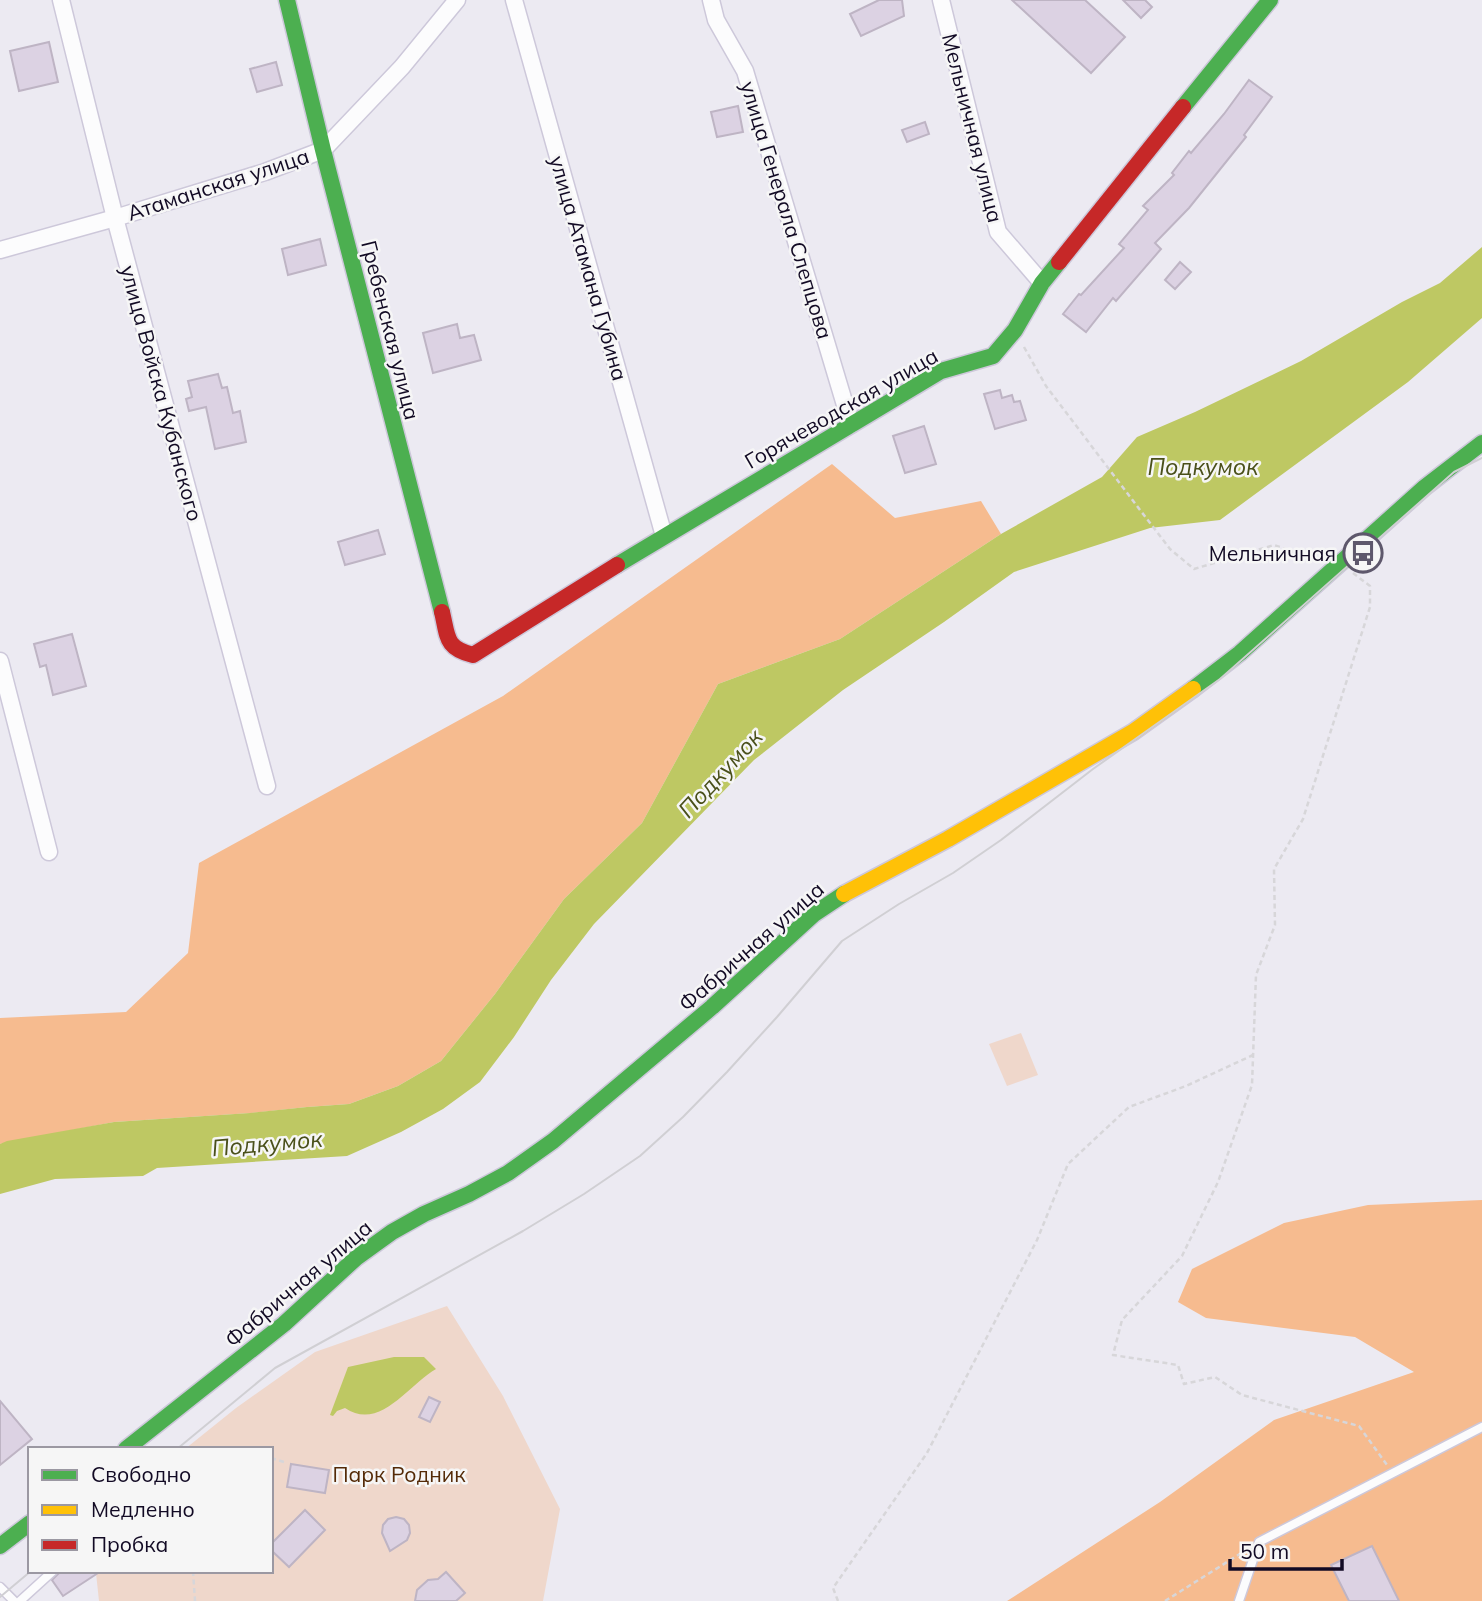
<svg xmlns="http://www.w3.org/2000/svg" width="1482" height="1601" viewBox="0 0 1482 1601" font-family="Mulish,sans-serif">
<rect width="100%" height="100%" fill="#eceaf2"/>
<g fill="#efd7cb">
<path d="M 1021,1033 L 1038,1075 L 1007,1086 L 989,1044 Z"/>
<path d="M 447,1306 L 503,1396 L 560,1509 L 543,1601 L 99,1601 L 96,1573 L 98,1571 L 271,1571 L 271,1449 L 185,1449 L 236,1408 L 315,1352 Z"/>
</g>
<g fill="#f6bb8f">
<path d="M 832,464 L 895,518 L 981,501 L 1001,534 L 840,639 L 718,684 L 642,823 L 564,899 L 495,994 L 441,1061 L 398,1086 L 349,1104 L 307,1107 L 251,1113 L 114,1122 L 0,1144 L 0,1018 L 126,1012 L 188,953 L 199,863 L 503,696 Z"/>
<path d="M 1482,1200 L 1482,1601 L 1007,1601 L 1160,1502 L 1274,1420 L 1414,1372 L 1355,1337 L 1206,1318 L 1178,1302 L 1192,1269 L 1284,1223 L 1368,1205 Z"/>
</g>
<g fill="#bec863">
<path d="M 1482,247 L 1482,318 L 1408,382 L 1220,520 L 1150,528 L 1014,572 L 944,622 L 843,690 L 754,760 L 594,924 L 551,980 L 514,1037 L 480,1082 L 443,1109 L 401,1132 L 347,1156 L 157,1168 L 143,1176 L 55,1179 L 0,1194 L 0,1144 L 7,1141 L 114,1122 L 250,1113 L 307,1107 L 349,1104 L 398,1086 L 441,1061 L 495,994 L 564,899 L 642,823 L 718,684 L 840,639 L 1001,534 L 1102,477 L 1137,437 L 1195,412 L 1301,361 L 1402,302 L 1440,283 Z"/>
<path d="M 394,1357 L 424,1357 L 436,1369 C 409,1384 380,1432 345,1408 L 337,1411 L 333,1416 L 330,1415 L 348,1367 Z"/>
</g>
<g fill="#dcd2e3" stroke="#beb4c4" stroke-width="2">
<path d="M 879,0 L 902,0 L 904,16 L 861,36 L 850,14 Z"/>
<path d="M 1012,0 L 1085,0 L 1125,37 L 1091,73 Z"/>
<path d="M 1123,0 L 1145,0 L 1152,7 L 1141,18 Z"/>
<path d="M 49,42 L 58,82 L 19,91 L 10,51 Z"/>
<path d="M 276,62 L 282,85 L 257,92 L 250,69 Z"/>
<path d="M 1249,80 L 1272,97 L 1244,135 L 1246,137 L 1189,208 L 1155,243 L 1161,249 L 1116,301 L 1113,298 L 1086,332 L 1063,314 L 1079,294 L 1081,295 L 1124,248 L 1119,244 L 1148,210 L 1143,206 L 1174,175 L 1172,173 L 1189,151 L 1191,153 L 1224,114 Z"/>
<path d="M 738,106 L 743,132 L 717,137 L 711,112 Z"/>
<path d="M 925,122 L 929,134 L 907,142 L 902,130 Z"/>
<path d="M 320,239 L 326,265 L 288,275 L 282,249 Z"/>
<path d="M 1180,262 L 1191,272 L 1175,289 L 1165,280 Z"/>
<path d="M 457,324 L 460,338 L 474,335 L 481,360 L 433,373 L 423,333 Z"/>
<path d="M 218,374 L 222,388 L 227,387 L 233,413 L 240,411 L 246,442 L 215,449 L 206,407 L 189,411 L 186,399 L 192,397 L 188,381 Z"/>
<path d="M 1000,390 L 1002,398 L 1012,395 L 1014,402 L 1020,401 L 1026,420 L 995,429 L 984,394 Z"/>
<path d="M 924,426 L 936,464 L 905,473 L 893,436 Z"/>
<path d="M 378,530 L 385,554 L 345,565 L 338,542 Z"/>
<path d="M 72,634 L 86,686 L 53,695 L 46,665 L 40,667 L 34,644 Z"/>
<path d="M 429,1397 L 440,1402 L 430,1422 L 419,1417 Z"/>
<path d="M 0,1401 L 32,1439 L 0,1465 Z"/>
<path d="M 291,1464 L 329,1470 L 325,1493 L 287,1487 Z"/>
<path d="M 305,1510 L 325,1530 L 289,1567 L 271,1550 L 271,1544 Z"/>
<path d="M 396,1517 L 404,1519 L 409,1525 L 410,1533 L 407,1540 L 390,1551 L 382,1533 L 383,1525 L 388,1519 Z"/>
<path d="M 1372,1546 L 1399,1601 L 1349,1601 L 1331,1565 Z"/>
<path d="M 61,1571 L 101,1571 L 63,1596 L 52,1580 Z"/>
<path d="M 446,1572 L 465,1593 L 456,1601 L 415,1601 L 417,1590 L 428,1580 L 438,1579 Z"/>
</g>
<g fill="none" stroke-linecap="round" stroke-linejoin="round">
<g stroke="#cdc8da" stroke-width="11">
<g id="lane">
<path d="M 0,1587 L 14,1601"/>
<path d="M 20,1601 L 53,1571"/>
<path d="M 1239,1601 L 1259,1542 L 1482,1427"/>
</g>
</g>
<g stroke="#cdc8da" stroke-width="19">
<g id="street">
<path d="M 61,0 L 115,218 L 267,786"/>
<path d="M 514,0 L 664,536"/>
<path d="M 711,0 L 716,20 L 745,71 L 851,425"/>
<path d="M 941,0 L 998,232 L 1042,283"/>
<path d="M 0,250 L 115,218 L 265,172 L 323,150 L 402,67 L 457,0"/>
<path d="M 0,661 L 49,852"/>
</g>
</g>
<g stroke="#cdc8da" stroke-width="19">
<g id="fast">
<path d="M 287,0 L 323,150 L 442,612"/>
<path d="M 1183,107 L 1270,0"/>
<path d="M 617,565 L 941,371 L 993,356 L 1015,330 L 1042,283 L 1059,262"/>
<path d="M 1193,689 L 1240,653 L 1425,487 L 1482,443"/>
<path d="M 126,1449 L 284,1324 L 356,1258 L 392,1232 L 424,1214 L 469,1194 L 508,1173 L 553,1141 L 712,1007 L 814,914 L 844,894"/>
<path d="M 0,1546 L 30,1523"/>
</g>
</g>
<g stroke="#cdc8da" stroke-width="19">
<path id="slow" d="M 844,894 L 948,839 L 1133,732 L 1193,689"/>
</g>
<g stroke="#cdc8da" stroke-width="19">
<g id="jam">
<path d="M 1059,262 L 1183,107"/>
<path d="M 442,612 C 448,637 445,648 473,655 L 617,565"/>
</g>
</g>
<g stroke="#d7d6d9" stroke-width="2.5" stroke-dasharray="5 3.5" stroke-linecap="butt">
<path d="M 1024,347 L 1046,386 L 1140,510 L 1170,549 L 1194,569 L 1274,545 L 1317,560"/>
<path d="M 1353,573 L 1370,586 L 1370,607 L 1303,819 L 1274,869 L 1275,925 L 1256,975 L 1252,1085 L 1218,1182 L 1182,1256 L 1122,1320 L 1113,1355 L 1178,1365 L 1184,1384 L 1215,1377 L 1242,1395 L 1359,1426 L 1387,1465"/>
<path d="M 271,1458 L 284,1462"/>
<path d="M 193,1571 L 195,1601"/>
<path d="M 838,1601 L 833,1588 L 927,1453 L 1037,1240 L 1068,1164 L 1129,1107 L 1186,1086 L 1253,1055"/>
<path d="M 1165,1601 L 1243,1552"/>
</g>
<use href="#lane" stroke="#fcfcfd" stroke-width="8"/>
<use href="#street" stroke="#fcfcfd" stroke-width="16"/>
<use href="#fast" stroke="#4caf50" stroke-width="16"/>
<use href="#slow" stroke="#ffc107" stroke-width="16"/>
<use href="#jam" stroke="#c62828" stroke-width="16"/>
<g stroke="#d0cfd3" stroke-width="2">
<path d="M 177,1449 L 275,1368 L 523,1231 L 584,1194 L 640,1156 L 683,1117 L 727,1072 L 777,1017 L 842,941 L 899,904 L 953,873 L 1001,840 L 1093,769 L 1220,679 L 1454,472 L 1482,458"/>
<path d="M 0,1597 L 31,1571"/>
</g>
</g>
<defs>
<g id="bus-ring" transform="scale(2.0125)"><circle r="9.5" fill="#f6f6f6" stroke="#5e586c" stroke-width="1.5"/><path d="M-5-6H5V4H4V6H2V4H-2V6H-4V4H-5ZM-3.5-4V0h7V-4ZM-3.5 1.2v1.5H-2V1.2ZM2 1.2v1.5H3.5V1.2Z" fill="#5e586c"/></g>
</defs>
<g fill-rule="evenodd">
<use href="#bus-ring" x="1363" y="553"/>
</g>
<g text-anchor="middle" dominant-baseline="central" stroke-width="5" stroke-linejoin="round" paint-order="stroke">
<g font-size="21" fill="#120a24" stroke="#f6f6f6">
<text transform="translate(973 128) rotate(76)">Мельничная улица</text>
<text transform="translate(218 184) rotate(-18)">Атаманская улица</text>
<text transform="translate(787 210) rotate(73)">улица Генерала Слепцова</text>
<text transform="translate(589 268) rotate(74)">улица Атамана Губина</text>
<text transform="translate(391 330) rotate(76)">Гребенская улица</text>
<text transform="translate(162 393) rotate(75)">улица Войска Кубанского</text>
<text transform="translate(841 408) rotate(-30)">Горячеводская улица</text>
<text transform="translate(751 946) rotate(-41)">Фабричная улица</text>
<text transform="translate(298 1283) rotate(-40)">Фабричная улица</text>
</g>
<g font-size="21" fill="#120a24" stroke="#f6f6f6" text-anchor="end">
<text x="1336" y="553">Мельничная</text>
</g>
<g font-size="21" fill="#542a07" stroke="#f6f6f6">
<text x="399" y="1474">Парк Родник</text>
</g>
<g font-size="23" font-style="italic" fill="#4a501a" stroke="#f6f6f6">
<text x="1203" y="466">Подкумок</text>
<text transform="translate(720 773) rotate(-47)">Подкумок</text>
<text transform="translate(267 1143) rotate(-5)">Подкумок</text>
</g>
</g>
<rect x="28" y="1447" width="245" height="126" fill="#f6f6f6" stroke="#9b98a2" stroke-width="2"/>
<rect x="42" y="1470" width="35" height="10" fill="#4caf50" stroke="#9b98a2" stroke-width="2"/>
<text x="91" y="1482" font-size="21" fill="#120a24">Свободно</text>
<rect x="42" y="1505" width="35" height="10" fill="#ffc107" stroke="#9b98a2" stroke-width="2"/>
<text x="91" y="1517" font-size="21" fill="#120a24">Медленно</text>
<rect x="42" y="1540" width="35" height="10" fill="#c62828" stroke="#9b98a2" stroke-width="2"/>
<text x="91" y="1552" font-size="21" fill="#120a24">Пробка</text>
<path d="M1230 1559v10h112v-10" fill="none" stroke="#120a24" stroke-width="3.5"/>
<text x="1240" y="1559" font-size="21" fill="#120a24" stroke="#f6f6f6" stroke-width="5" paint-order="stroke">50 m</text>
</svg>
